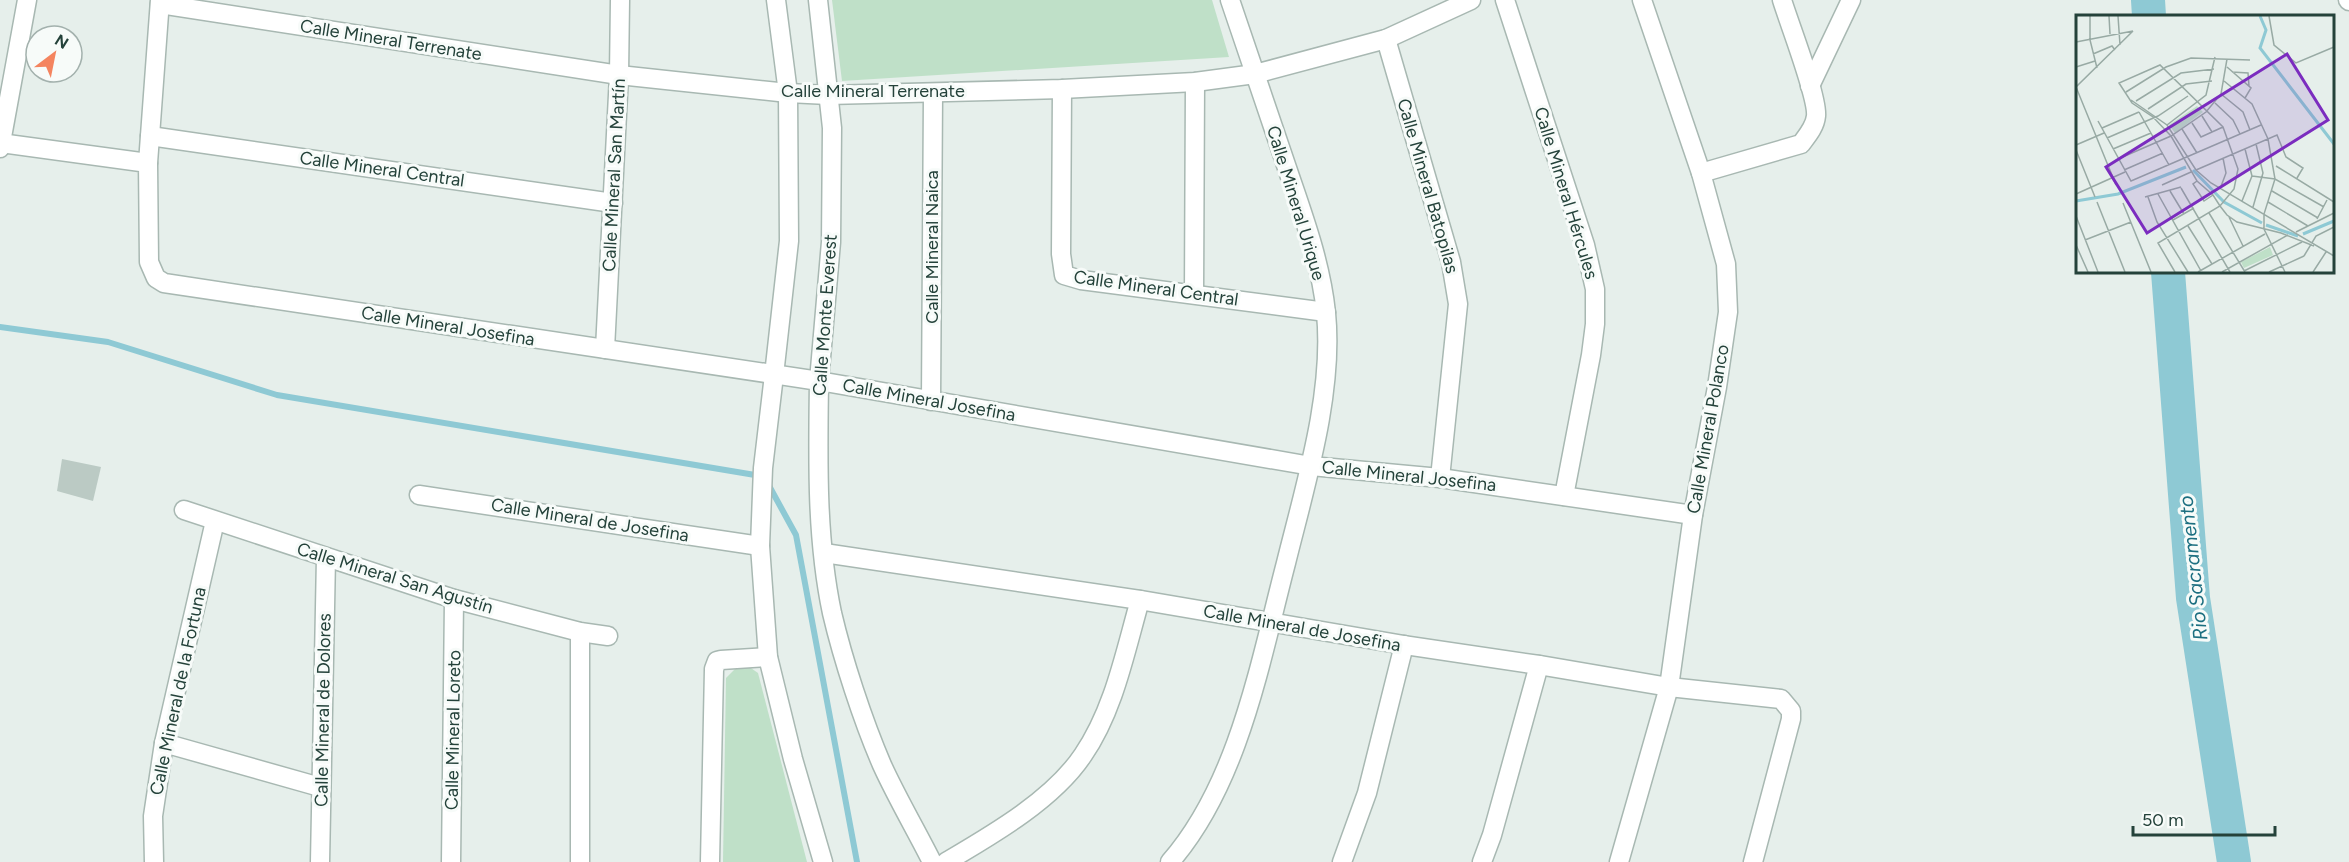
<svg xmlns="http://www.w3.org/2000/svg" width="2349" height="862" viewBox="0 0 2349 862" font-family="Figtree,sans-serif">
<rect width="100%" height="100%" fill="#e6efeb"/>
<g fill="#bfe0c8">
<path d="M 832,0 L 1212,0 L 1229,57 L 842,81 Z"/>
<path d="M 748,666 L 758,673 L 807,862 L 723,862 L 726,678 L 735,669 Z"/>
</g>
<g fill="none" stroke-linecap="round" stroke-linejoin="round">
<g stroke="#8ec9d4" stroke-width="6">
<path d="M 0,327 L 108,342 L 277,395 L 761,476"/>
<path d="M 767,482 L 796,535 L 857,862"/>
</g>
<g stroke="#8ec9d4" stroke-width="34">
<path d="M 2148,0 L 2149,16"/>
<path d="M 2168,272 L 2193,598 L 2234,862"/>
</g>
</g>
<path fill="#bbcac4" d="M 62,459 L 101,467 L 93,501 L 57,491 Z"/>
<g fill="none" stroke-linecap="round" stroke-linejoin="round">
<g stroke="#a8b8b2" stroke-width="21">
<g id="minor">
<path d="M 818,0 L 832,128 L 831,242 L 819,381 L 1311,466 L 1440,478 L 1693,515"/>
<path d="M 1505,0 L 1585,245 L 1595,289 L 1595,324 L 1591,355 L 1564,496"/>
<path d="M 2348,0 L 2349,1"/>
<path d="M 160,4 L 619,75 L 788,93 L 828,95 L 1062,89 L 1195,82 L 1255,74 L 1386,39 L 1471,0"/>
<path d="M 1386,39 L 1451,262 L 1458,304 L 1440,478"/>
<path d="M 1810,86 L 1851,0"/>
<path d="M 1062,89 L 1061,254 L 1064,275 L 1081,280 L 1326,312"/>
<path d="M 150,136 L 613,203"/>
<path d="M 0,148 L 27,0"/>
<path d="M 148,163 L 160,0"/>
<path d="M 1701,173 L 1801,144 C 1807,136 1815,127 1816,116 C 1818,97 1789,23 1782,0"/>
<path d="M 1194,294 L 1195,82"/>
<path d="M 605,349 L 619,75 L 620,0"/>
<path d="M 774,375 L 789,241 L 788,93 L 776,0"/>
<path d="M 931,401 L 933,94"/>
<path d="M 419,495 L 760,546"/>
<path d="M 184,510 L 454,599 L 580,632 L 608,636"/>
<path d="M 824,553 L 1140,600 L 1404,645 L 1539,665 L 1669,687 L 1781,699 L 1791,711 L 1791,719 L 1753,862"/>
<path d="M 580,632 L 580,862"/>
<path d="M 164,743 L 320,787"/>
<path d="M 154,862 L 153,816 L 164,743 L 215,521"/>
<path d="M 320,862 L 326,557"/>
<path d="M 451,862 L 454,599"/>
<path d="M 710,862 L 714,669 L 717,661 L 721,660 L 768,657"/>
<path d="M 946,862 C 992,835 1053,800 1083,755 C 1114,710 1125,652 1140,600"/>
<path d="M 1170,862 C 1239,783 1260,662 1286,563 C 1305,486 1334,393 1326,313 C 1321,263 1303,215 1287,168 C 1268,112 1249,56 1230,0"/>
<path d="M 1342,862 L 1367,793 L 1404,645"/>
<path d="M 1482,862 L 1492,835 L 1539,665"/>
<path d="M 1619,862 L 1669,687 L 1693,515 L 1717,387 L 1728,312 L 1726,264 L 1701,173 L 1642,0"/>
</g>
</g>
<g stroke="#a8b8b2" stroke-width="21">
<g id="tertiary">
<path d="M 0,143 L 148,163 L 149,262 L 156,278 L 164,283 L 819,381 C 818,458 816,537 832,613 C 843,660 863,721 882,765 C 897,798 916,830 932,862"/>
<path d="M 774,375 L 763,468 L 760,546 L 768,657 L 793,759 L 823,862"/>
</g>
</g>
<use href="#minor" stroke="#fff" stroke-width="18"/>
<use href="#tertiary" stroke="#fff" stroke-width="18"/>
</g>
<g text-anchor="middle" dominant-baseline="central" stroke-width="6" stroke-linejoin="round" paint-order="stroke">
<g font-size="18" fill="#24423a" stroke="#f7fbf9">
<text transform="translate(391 40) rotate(9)">Calle Mineral Terrenate</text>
<text x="873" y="91">Calle Mineral Terrenate</text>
<text transform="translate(382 169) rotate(8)">Calle Mineral Central</text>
<text transform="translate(614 175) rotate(-87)">Calle Mineral San Martín</text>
<text transform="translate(1428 186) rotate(74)">Calle Mineral Batopilas</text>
<text transform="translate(1566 193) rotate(73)">Calle Mineral Hércules</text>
<text transform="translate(1296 203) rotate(73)">Calle Mineral Urique</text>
<text transform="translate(932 247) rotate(-90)">Calle Mineral Naica</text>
<text transform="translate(1156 288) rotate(8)">Calle Mineral Central</text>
<text transform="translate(825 315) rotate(-86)">Calle Monte Everest</text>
<text transform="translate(448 326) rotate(9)">Calle Mineral Josefina</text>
<text transform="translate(929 400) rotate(10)">Calle Mineral Josefina</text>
<text transform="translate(1708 429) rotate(-80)">Calle Mineral Polanco</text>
<text transform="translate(1409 476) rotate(6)">Calle Mineral Josefina</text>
<text transform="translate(590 520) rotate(9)">Calle Mineral de Josefina</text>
<text transform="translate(395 578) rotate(17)">Calle Mineral San Agustín</text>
<text transform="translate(1302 628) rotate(10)">Calle Mineral de Josefina</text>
<text transform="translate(178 691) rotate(-78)">Calle Mineral de la Fortuna</text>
<text transform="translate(323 710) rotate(-89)">Calle Mineral de Dolores</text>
<text transform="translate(453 730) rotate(-89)">Calle Mineral Loreto</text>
</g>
<g font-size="20" font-style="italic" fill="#1c6f80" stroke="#f7fbf9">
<text transform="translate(2193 568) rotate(-96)">Rio Sacramento</text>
</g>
</g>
<g transform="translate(2076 15)">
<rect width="258" height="258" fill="#e6efeb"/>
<path d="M 121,91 L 127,97 L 99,118 L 93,110 ZM 194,232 L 197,240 L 168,253 L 165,247 Z" fill="#bfe0c8"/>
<path fill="none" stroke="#8ec9d4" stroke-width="3" d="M 184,1 L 190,15 L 184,33 L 258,129M 117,155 L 148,187 L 186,208M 0,186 L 42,179 L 110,152M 190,210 L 222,221M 227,219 L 258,206"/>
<path fill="none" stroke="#98aaa4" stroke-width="1.5" d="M 14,1 L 14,25 L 21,53M 33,1 L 34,19M 42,1 L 44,30M 193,1 L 198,30 L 220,48 L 258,32M 0,27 L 57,16M 17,39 L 36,31 L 39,35M 0,52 L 19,46M 151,52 L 175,73 L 169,83M 156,57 L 172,58 L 173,71M 148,66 L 176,89 L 192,124 L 199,164 L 188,199 L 188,214 L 209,257M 50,77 L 90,52 L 115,43 L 174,45M 145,79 L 167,97 L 174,115M 55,85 L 91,110 L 120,155 L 135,168 L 258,241M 60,86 L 105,58 L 138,54M 139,88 L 157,105 L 164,119M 72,94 L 110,69 L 136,66M 63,97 L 93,150M 126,101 L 136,117M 22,106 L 55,166 L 185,110M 116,108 L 125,122 L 147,112M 91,110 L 130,80 L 139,42M 26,113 L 63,97M 106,114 L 121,138M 31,123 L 82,101 L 112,81M 0,130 L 28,118M 37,134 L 75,118M 0,135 L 19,182M 42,144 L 95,121 L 130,97 L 145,79 L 151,44M 200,151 L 258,187M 48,155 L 87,138M 120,155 L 201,120 L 210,142 L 227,153 L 221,163M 176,161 L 199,164 L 248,192M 121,166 L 117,169 L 128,186 L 137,180M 40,170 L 0,72 L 57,16M 86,170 L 115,157M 105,173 L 154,257M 144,174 L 150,158 L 147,143M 94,176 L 108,199M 196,176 L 242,203M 0,179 L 49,157M 82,179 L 125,256M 69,182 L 105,172M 72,182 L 81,207 L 112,257M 166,186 L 176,161 L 169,134M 21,187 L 49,257M 192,187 L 232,211M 47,188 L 75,257M 177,192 L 187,158 L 180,129M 133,198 L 169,257M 0,201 L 22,257M 153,202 L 167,231M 241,204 L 251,185M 97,205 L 118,193M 112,211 L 136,249M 220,217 L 258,198M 9,225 L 55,207M 0,230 L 12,257M 228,241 L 240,221 L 258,212M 168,256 L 226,227M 99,257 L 82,228 L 144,191 L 158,174 L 162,154 L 147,112 L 84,50 L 43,68 L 56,88 L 77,102 L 95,121 L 121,166 L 137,180 L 144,191 L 151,200 L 161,207 L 205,218 L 238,231M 122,257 L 189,219M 146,257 L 212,220M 193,257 L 228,241M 237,257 L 250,237"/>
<path fill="#7b2cbf" fill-opacity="0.15" stroke="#7b2cbf" stroke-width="3" d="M 211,39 L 252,105 L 71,218 L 30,152 Z"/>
<rect width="258" height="258" fill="none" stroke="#24423a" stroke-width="3"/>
</g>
<g transform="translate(54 54) rotate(32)"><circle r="28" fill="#f7fbf9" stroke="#a3b1ad" stroke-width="1.5"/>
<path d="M0-4.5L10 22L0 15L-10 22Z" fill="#f4845f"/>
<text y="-9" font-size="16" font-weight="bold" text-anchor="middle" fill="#24423a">N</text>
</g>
<path d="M2133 826v9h142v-9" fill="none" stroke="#24423a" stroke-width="3"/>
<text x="2142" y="826" font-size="18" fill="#24423a" stroke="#f7fbf9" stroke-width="4.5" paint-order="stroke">50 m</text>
</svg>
